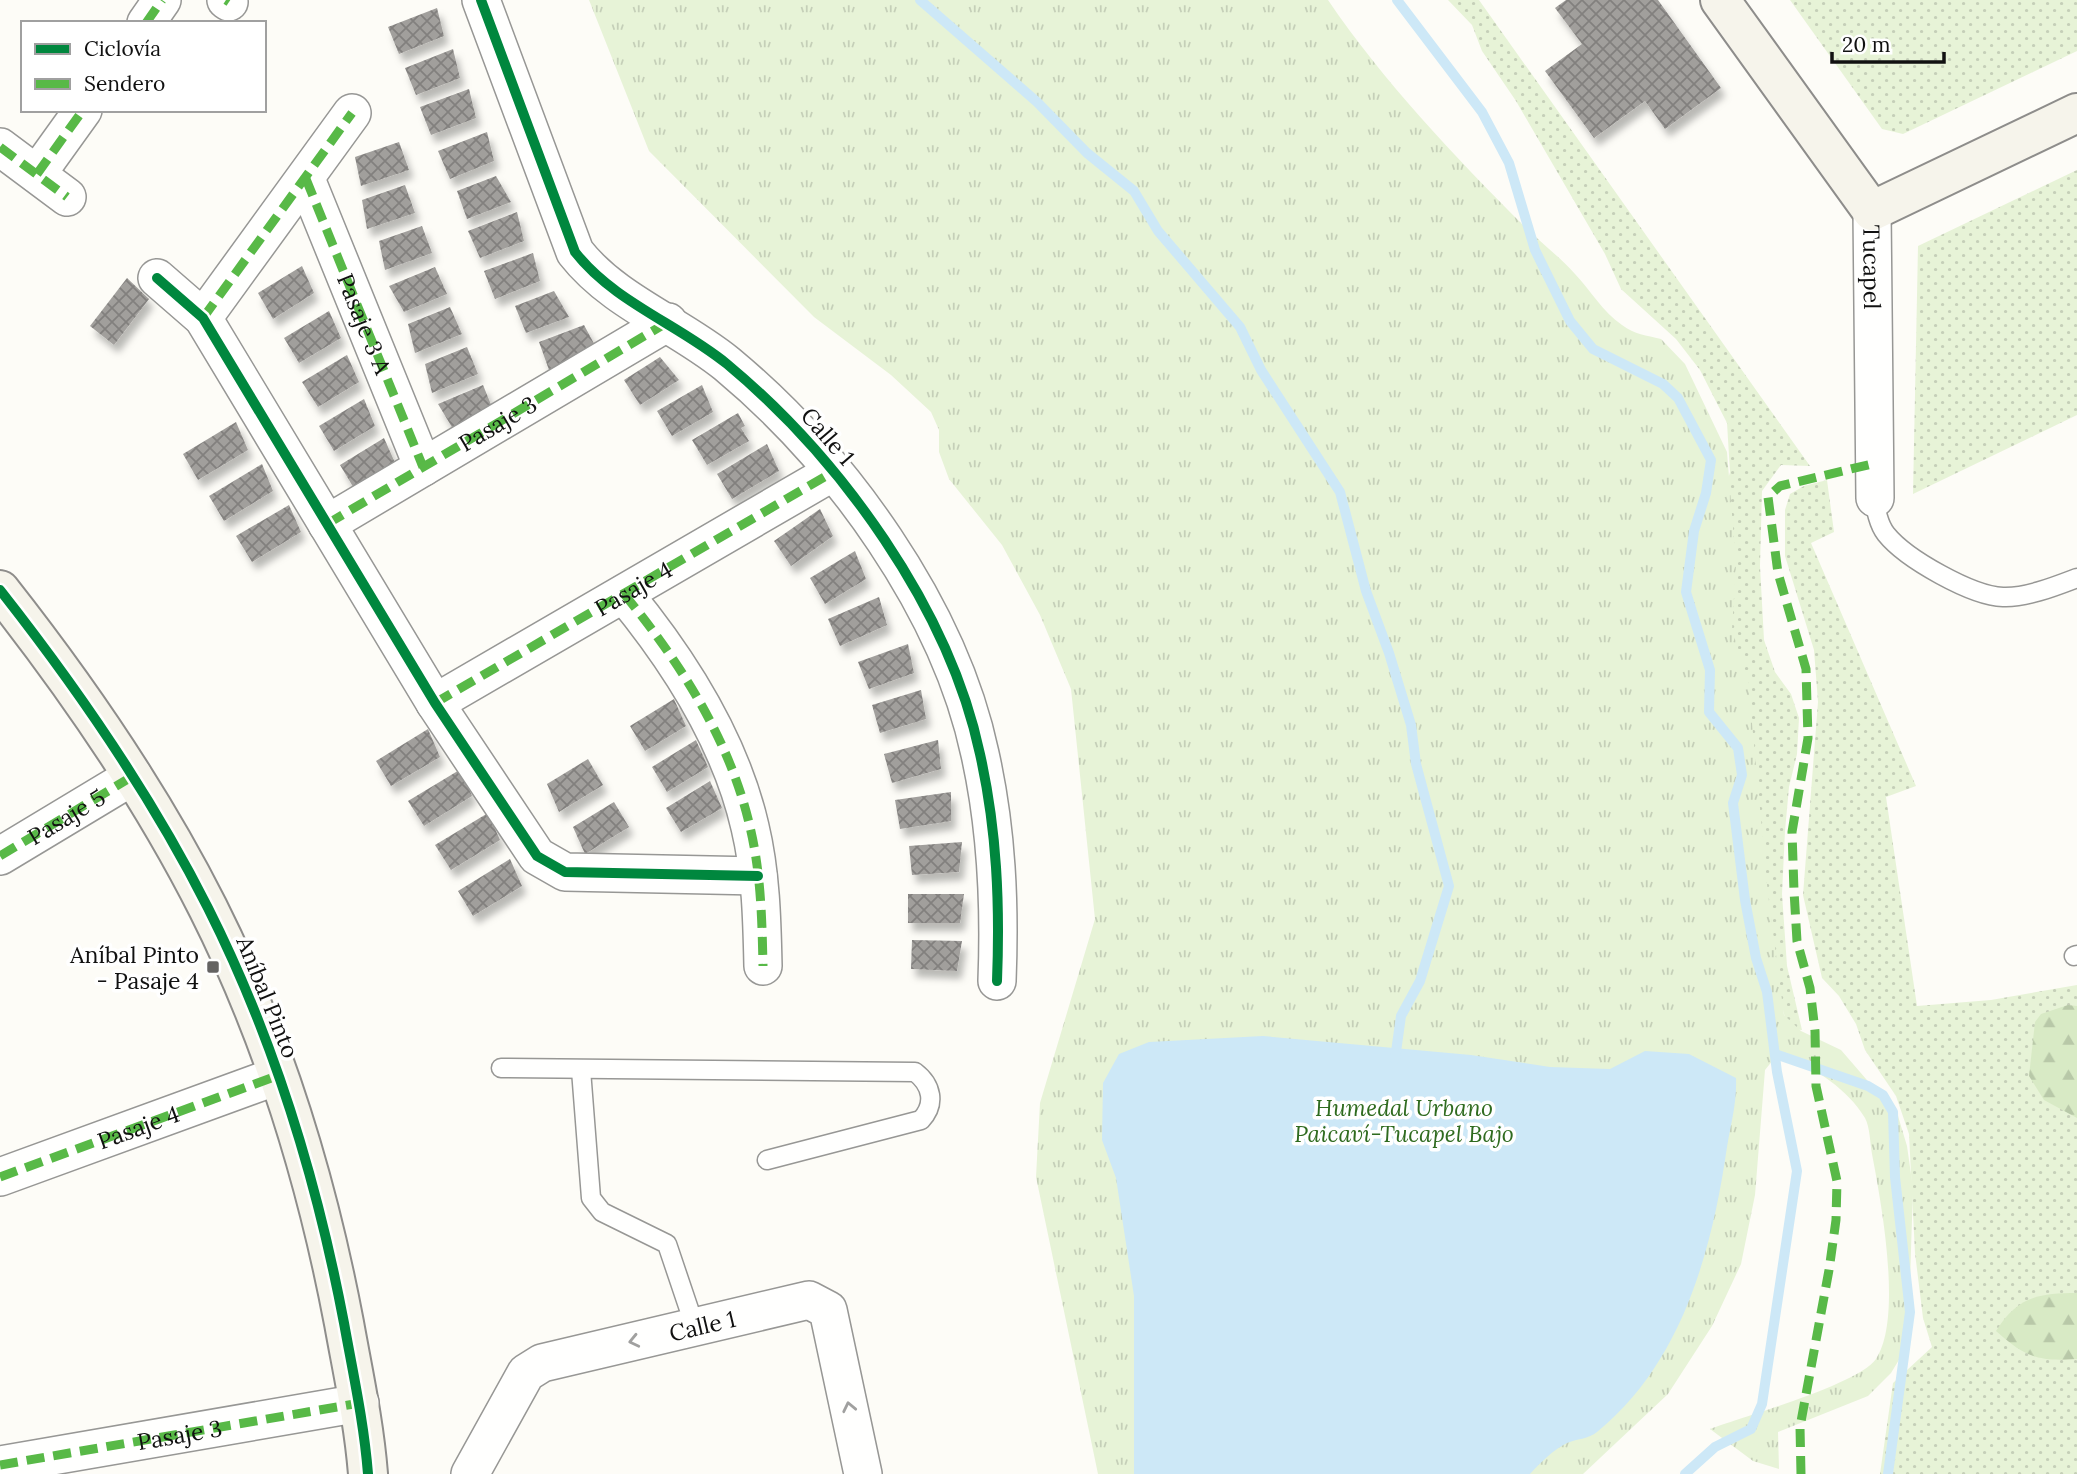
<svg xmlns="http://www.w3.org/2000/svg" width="2077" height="1474" viewBox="0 0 2077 1474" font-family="Lora,serif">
<defs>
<pattern id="grass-dots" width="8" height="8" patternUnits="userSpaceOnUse" patternTransform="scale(1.75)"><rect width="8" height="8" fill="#e7f3d7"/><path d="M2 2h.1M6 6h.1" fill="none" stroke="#c5cfb8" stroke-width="1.8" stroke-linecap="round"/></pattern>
<pattern id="forest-firs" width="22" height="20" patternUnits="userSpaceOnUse" patternTransform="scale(1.75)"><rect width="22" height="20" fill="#d8eac5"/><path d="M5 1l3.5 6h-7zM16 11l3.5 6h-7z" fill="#b8c8a8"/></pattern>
<pattern id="park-tufts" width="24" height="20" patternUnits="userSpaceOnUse" patternTransform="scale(1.75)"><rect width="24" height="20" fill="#e7f3d7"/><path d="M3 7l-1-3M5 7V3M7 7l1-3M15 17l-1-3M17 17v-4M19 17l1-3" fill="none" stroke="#c5cfb8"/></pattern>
<pattern id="building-cross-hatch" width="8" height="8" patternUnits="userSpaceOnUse" patternTransform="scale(1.75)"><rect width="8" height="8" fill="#a19f9c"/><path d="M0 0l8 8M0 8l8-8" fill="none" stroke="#82807e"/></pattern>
<filter id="shadow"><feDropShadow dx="4.5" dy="8" stdDeviation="3.5" flood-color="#0004"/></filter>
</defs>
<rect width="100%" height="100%" fill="#fdfcf7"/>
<g fill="url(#grass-dots)">
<path d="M 1448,0 L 1479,0 L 1810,466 L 1781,465 L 1762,491 L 1760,566 L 1764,640 L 1775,672 L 1791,694 L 1799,718 L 1797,754 L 1789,787 L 1785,831 L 1782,894 L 1787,966 L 1802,1030 L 1788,1029 L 1775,980 L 1717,520 L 1730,472 L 1727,423 L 1700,370 L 1676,339 L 1621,289 L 1605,254 L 1516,101 L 1482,51 L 1472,25 Z"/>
<path d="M 1790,0 L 2077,0 L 2077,51 L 1903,134 L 1882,129 Z"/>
<path d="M 2077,170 L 2077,415 L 1913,494 L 1918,246 Z"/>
<path d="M 1827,480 L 1834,532 L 1811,543 L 1916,786 L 1886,797 L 1917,1006 L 1991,1000 L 2077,985 L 2077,1474 L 1880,1474 L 1893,1383 L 1932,1347 L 1923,1318 L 1915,1253 L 1909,1134 L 1896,1096 L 1865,1050 L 1856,1024 L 1839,996 L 1822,978 L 1803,895 L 1818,702 L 1814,650 L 1785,556 L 1785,510 L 1790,494 L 1804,486 Z"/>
</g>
<g fill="url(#forest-firs)">
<path d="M 2068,1005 L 2077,1006 L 2077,1118 L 2044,1100 L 2029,1076 L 2035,1022 L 2041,1014 Z"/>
<path d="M 2077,1293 L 2077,1359 C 2038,1362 2025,1357 1996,1331 C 2017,1297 2038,1293 2077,1293 Z"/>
</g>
<path fill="url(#park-tufts)" d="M 589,0 L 1328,0 C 1383,81 1455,157 1524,226 C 1541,243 1560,257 1575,274 C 1591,291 1603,312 1622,325 C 1635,335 1646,335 1661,339 L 1685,364 L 1727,452 L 1736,564 L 1732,630 L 1748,680 L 1768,894 L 1784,1015 L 1801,1031 L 1841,1050 L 1898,1116 L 1907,1146 L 1913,1188 L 1908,1345 L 1891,1373 L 1868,1396 L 1778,1432 L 1779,1469 L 1753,1461 L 1710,1429 C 1743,1417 1859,1384 1876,1359 C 1903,1318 1881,1201 1872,1154 C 1870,1143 1870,1127 1865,1118 C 1847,1088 1816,1070 1787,1056 L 1773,1060 L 1765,1070 L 1755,1195 L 1741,1264 L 1712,1326 L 1668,1394 L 1583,1474 L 1098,1474 L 1036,1177 L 1040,1103 L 1095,919 L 1071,689 L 1040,615 L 1002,545 L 949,479 L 939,452 L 939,430 L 931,412 L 891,375 L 814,317 L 649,151 Z"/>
<path fill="#cde8f7" d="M 1263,1036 L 1471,1055 L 1550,1067 L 1610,1069 L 1645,1051 L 1689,1054 L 1736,1078 C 1737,1103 1731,1123 1727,1147 C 1712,1251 1682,1363 1597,1432 C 1589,1439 1576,1439 1567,1443 C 1554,1449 1539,1464 1530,1474 L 1134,1474 L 1134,1296 L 1116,1178 L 1102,1140 L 1103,1083 L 1119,1054 L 1149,1042 Z"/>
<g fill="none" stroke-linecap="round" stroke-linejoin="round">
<g stroke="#cde8f7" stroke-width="10">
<path d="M 920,0 L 1037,102 L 1087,153 L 1134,191 L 1158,231 L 1240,327 L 1261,370 L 1340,492 L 1366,591 L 1389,653 L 1411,725 L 1416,764 L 1449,886 L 1420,981 L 1401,1016 L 1395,1059"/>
<path d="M 1397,0 L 1482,112 L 1509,163 L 1535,250 L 1570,321 L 1593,349 L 1663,384 L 1678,398 L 1711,460 L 1706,493 L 1694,531 L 1686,592 L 1710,670 L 1709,712 L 1738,748 L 1742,775 L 1733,803 L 1745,900 L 1756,958 L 1767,992 L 1777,1072 L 1797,1171 L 1762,1404 L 1751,1429 L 1715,1447 L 1685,1474"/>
<path d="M 1775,1054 L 1868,1086 L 1883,1095 L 1893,1112 L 1895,1177 L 1910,1312 L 1888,1474"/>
</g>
</g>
<g fill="url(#building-cross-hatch)" filter="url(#shadow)">
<path d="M 1566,0 L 1658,0 L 1721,88 L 1665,129 L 1645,101 L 1594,138 L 1545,71 L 1582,44 L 1555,8 Z"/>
<path d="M 437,8 L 444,36 L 399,54 L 388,27 Z"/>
<path d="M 453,49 L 460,78 L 416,95 L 405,68 Z"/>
<path d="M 469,89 L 476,118 L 431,135 L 420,107 Z"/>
<path d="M 487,132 L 494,161 L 450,179 L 438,151 Z"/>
<path d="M 399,142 L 409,170 L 361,186 L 355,157 Z"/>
<path d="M 496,176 L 511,202 L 467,219 L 457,191 Z"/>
<path d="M 405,185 L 415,213 L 367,229 L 362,200 Z"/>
<path d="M 517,212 L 524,241 L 480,258 L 468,231 Z"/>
<path d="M 422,226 L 432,253 L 385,270 L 379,241 Z"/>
<path d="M 533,253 L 540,281 L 495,299 L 484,271 Z"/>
<path d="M 302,266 L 314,293 L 273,319 L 258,293 Z"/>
<path d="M 435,267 L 447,294 L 404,312 L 389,286 Z"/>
<path d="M 127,278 L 149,299 L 114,345 L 90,326 Z"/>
<path d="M 554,291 L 569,317 L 526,333 L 515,306 Z"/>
<path d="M 450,307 L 462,334 L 415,353 L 408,324 Z"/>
<path d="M 329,311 L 341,338 L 299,363 L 284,338 Z"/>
<path d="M 584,325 L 598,351 L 549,370 L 539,342 Z"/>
<path d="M 467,347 L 478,374 L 432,393 L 425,364 Z"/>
<path d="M 347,355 L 359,382 L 318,407 L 302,382 Z"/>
<path d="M 660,357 L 679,380 L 640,405 L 624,380 Z"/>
<path d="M 483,385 L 494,412 L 453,429 L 438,404 Z"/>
<path d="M 702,385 L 713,412 L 672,436 L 657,411 Z"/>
<path d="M 364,399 L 375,426 L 334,451 L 319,426 Z"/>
<path d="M 738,413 L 745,426 L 741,428 L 749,441 L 707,465 L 692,440 Z"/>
<path d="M 236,422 L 248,450 L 198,480 L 183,454 Z"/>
<path d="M 384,438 L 396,465 L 355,490 L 340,465 Z"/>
<path d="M 767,444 L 779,471 L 732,499 L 717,474 Z"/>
<path d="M 262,464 L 273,491 L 224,521 L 209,496 Z"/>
<path d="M 289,505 L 301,532 L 252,562 L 236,536 Z"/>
<path d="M 820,509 L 833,536 L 791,566 L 774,541 Z"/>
<path d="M 855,551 L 866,579 L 825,604 L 810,578 Z"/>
<path d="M 879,597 L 887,625 L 840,646 L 828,619 Z"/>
<path d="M 908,644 L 914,673 L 869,689 L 858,662 Z"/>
<path d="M 921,690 L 926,719 L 880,733 L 872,705 Z"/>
<path d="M 674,699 L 686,726 L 645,751 L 630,726 Z"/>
<path d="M 428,729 L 440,757 L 391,786 L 376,761 Z"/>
<path d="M 696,740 L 708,767 L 667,792 L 652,767 Z"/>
<path d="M 938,740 L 941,769 L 892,783 L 884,754 Z"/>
<path d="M 588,759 L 603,785 L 559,812 L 547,784 Z"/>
<path d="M 461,769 L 472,796 L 424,826 L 408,801 Z"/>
<path d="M 710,781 L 722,808 L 681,832 L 666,808 Z"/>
<path d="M 951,792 L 951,821 L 900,829 L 895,800 Z"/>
<path d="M 614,802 L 629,827 L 585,854 L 573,827 Z"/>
<path d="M 488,813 L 500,840 L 451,870 L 435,845 Z"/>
<path d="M 962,842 L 959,872 L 912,875 L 909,846 Z"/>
<path d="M 510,859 L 522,886 L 473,916 L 458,891 Z"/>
<path d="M 908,894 L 964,894 L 960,923 L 908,923 Z"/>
<path d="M 912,940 L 962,941 L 957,971 L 911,969 Z"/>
</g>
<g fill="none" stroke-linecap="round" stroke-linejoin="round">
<g stroke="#979795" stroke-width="21">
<g id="lane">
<path d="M 1875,498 C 1875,509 1879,525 1886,534 C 1906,559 1972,596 2003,597 C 2026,598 2056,586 2077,578"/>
<path d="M 2074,956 L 2077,955"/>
<path d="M 501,1068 L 915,1072 C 932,1085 936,1104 921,1120 L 767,1160"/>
<path d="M 581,1070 L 591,1198 L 602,1212 L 667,1244 L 695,1327"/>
</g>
</g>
<g stroke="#979795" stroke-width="40">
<g id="street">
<path d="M 226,0 L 229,2"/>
<path d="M 481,0 L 575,252 C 614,302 678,324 727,364 C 841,459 949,608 980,754 C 997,830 1000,904 997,981"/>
<path d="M 146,23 L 162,0"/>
<path d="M 0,147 L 67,197"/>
<path d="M 37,174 L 83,110"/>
<path id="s1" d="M 306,179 L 423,467"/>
<path id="s2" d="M 1872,211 L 1875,498"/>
<path d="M 157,278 L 203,318 L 435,703 L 537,856 L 565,872 L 758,876"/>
<path d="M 203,318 L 352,113"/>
<path id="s3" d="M 327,524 L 668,322"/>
<path d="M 624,594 C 680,662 730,740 750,827 C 761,873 762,920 763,966"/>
<path id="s4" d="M 435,703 L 833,472"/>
<path d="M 0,856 L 133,776"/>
<path d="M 0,1177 L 277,1076"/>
<path d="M 0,1465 L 360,1403"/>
<path id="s5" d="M 470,1474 L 526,1373 L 542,1363 L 809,1300 L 828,1310 L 863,1474"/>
</g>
</g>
<g stroke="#8e8d8b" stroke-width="42">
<g id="secondary">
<path d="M 1720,0 L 1872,211 L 2077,113"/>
<path d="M 0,590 C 78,689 151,795 208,908 C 273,1037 317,1181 344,1323 C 353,1373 364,1423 368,1474"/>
</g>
</g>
<use href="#lane" stroke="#fffffe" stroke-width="18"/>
<use href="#street" stroke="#fffffe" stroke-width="37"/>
<use href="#secondary" stroke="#f6f4eb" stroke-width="38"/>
<g stroke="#58b947" stroke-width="9" stroke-dasharray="18 9" stroke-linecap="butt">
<path d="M 226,0 L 229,2"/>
<path d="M 146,23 L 162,0"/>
<path d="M 0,147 L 67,197"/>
<path d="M 37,174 L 83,110"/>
<path d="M 306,179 L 423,467"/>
<path d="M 203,318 L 352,113"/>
<path d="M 327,524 L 668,322"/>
<path d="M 624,594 C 680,662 730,740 750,827 C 761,873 762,920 763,966"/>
<path d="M 435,703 L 833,472"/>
<path id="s6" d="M 0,856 L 133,776"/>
<path id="s7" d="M 0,1177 L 277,1076"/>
<path id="s8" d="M 0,1465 L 360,1403"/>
<path d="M 1801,1474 L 1800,1427 L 1829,1270 L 1836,1220 L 1837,1181 L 1816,1086 L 1815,1031 L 1810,988 L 1797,941 L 1794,891 L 1792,832 L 1808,738 L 1806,669 L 1778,573 L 1768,497 L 1780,486 L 1876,463"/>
</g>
<g stroke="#fff" stroke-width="15">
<g id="cycleway">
<path d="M 481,0 L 575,252 C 614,302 678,324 727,364 C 841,459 949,608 980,754 C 997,830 1000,904 997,981"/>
<path d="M 157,278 L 203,318 L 435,703 L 537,856 L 565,872 L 758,876"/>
<path d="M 0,590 C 78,689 151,795 208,908 C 273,1037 317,1181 344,1323 C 353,1373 364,1423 368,1474"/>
</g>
</g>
<use href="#cycleway" stroke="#00873e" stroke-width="10"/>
</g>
<defs><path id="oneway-chevron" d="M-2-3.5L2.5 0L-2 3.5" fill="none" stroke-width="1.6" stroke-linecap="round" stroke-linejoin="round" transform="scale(1.75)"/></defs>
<g stroke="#a0a09f">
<use href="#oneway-chevron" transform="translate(634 1341) rotate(167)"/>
<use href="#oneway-chevron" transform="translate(849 1407) rotate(-102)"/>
</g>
<rect fill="#646362" stroke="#fff" stroke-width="2.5" x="206" y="960" width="14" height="14" rx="3.5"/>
<g text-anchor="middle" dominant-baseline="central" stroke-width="7" stroke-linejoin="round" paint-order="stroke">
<g font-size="23" fill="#111" stroke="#fff">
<text stroke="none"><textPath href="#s2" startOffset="56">Tucapel</textPath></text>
<text stroke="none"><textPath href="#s1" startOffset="156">Pasaje 3 A</textPath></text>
<text stroke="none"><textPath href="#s3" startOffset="198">Pasaje 3</textPath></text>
<text transform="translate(828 436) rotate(49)">Calle 1</text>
<text stroke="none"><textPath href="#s4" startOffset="229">Pasaje 4</textPath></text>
<text stroke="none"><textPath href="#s6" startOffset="77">Pasaje 5</textPath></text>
<text transform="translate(268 997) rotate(68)">Aníbal Pinto</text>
<text stroke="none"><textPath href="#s7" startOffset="147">Pasaje 4</textPath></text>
<text stroke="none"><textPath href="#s5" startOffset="299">Calle 1</textPath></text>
<text stroke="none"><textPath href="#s8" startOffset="182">Pasaje 3</textPath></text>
</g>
<g font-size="23" fill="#111" stroke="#fff" text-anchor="end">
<text x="199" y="954">Aníbal Pinto<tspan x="199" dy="26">- Pasaje 4</tspan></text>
</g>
<g font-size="23" font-style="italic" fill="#2f6b1f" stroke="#fff">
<text x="1404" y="1107">Humedal Urbano<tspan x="1404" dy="26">Paicaví-Tucapel Bajo</tspan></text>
</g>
</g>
<rect x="21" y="21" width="245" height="91" fill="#ffffff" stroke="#a0a0a0" stroke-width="2"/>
<rect x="35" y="44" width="35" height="10" fill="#00873e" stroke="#a0a0a0" stroke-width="2"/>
<text x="84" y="56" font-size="21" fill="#111111">Ciclovía</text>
<rect x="35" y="79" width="35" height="10" fill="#58b947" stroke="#a0a0a0" stroke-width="2"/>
<text x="84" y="91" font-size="21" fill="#111111">Sendero</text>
<path d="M1832 52v10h112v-10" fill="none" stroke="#111111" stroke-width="3.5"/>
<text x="1842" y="52" font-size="21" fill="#111111" stroke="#ffffff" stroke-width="5" paint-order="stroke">20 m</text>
</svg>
